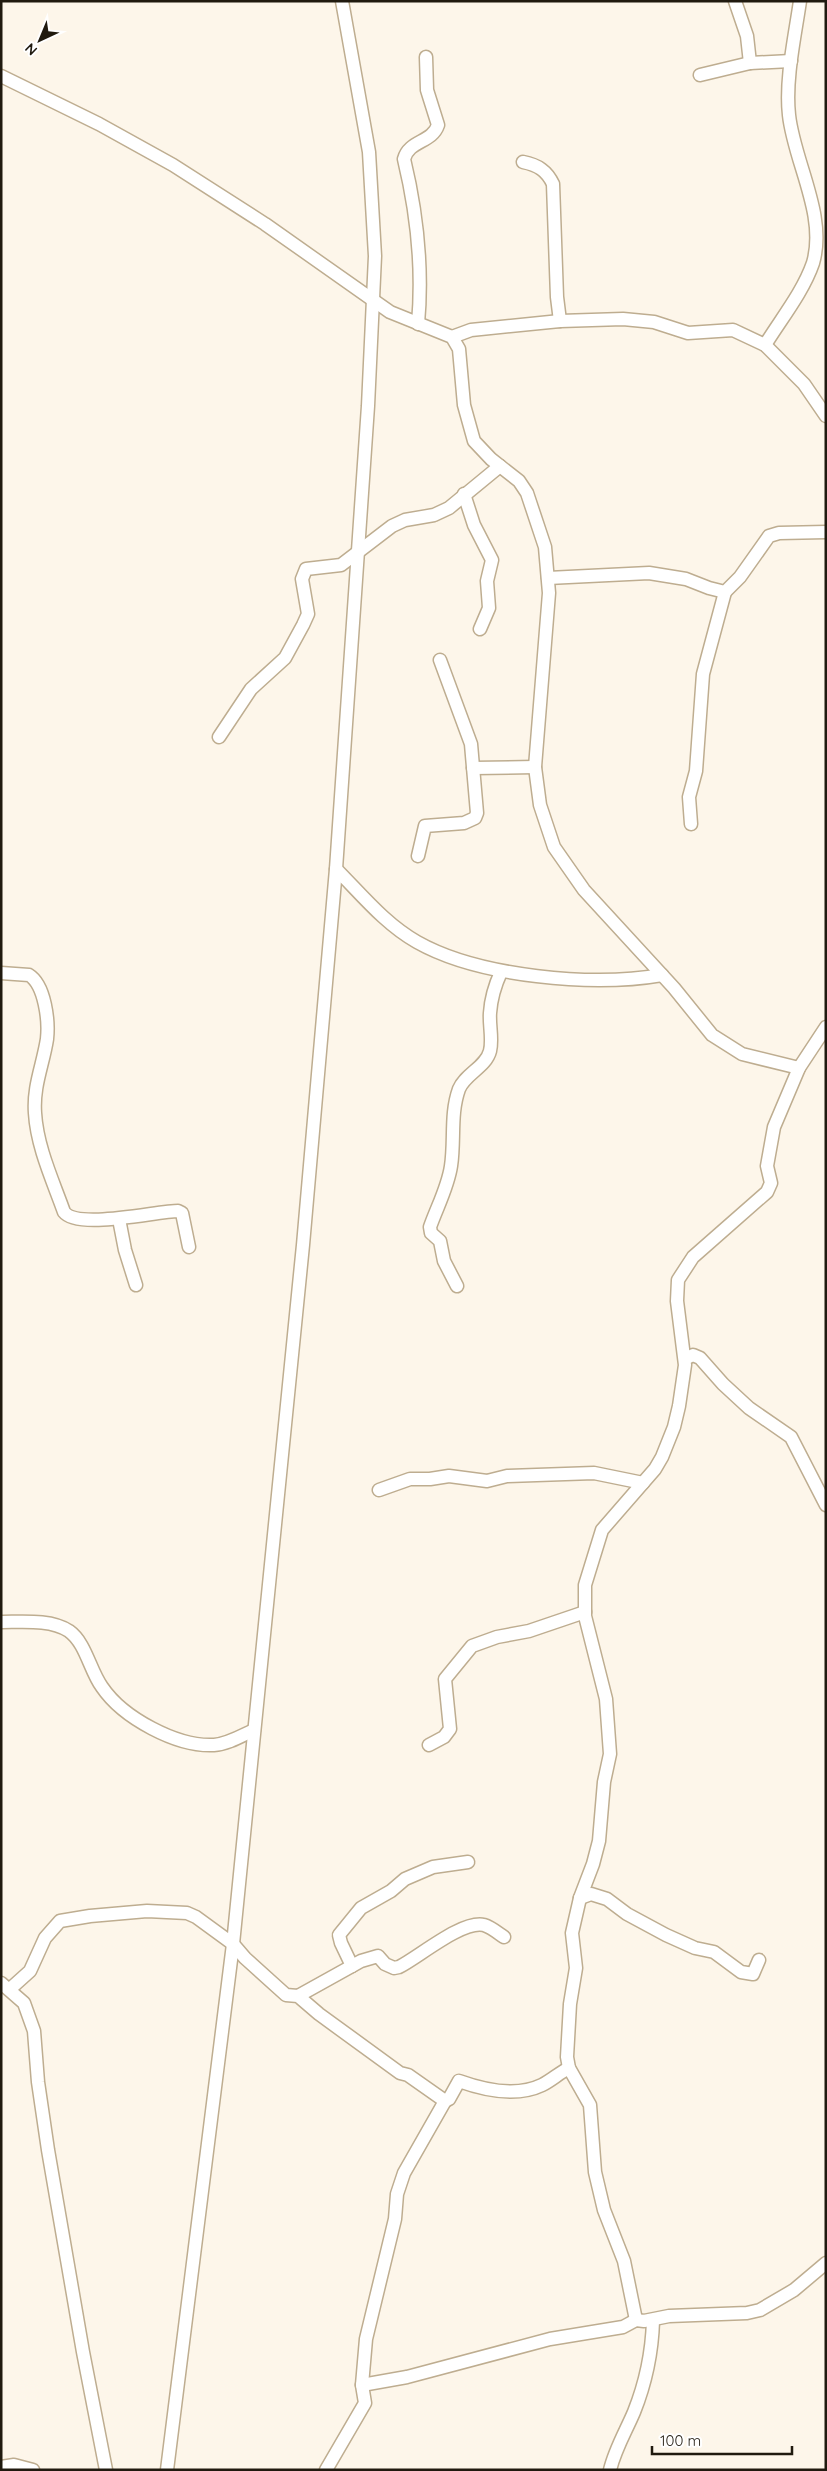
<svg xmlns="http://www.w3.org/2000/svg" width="827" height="2471" viewBox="0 0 827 2471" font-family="Quicksand,sans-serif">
<rect width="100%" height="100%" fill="#fdf6ea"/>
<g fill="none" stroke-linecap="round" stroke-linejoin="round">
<g stroke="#bead90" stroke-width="15">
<g id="minor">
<path d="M 735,1 L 747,36 L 750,63"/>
<path d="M 700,75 L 750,63 L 791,61"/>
<path d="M 1,76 L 99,124 L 173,165 L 265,224 L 390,312 L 452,337 L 459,349 L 464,405 L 474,441 L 491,459 L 519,481 L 527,493 L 545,547 L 549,593 L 535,767 L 540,805 L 554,847 L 584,890 L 674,988 L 712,1035 L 742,1054 L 799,1068"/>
<path d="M 523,162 C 538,165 547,171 553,184 L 557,297 L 560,321"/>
<path d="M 418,324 C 423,269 417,213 404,159 C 409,140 432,143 438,125 L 427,90 L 426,57"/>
<path d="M 452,337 L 471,330 L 560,321 L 623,319 L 654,322 L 688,333 L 733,330 L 765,345 L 804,384 L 826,416"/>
<path d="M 765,345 C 781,319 803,292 813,263 C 827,215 794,162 789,115 C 785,80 795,36 800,1"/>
<path d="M 464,494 L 474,525 L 492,560 L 487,581 L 489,608 L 480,629"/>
<path d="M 548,578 L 649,573 L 686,579 L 709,588 L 725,592 L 740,577 L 769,536 L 779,533 L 826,532"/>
<path d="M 219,737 L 251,689 L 285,658 L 303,625 L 308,614 L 302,579 L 306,569 L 341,565 L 392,526 L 405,520 L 434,515 L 449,508 L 500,466"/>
<path d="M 473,768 L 535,767"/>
<path d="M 691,824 L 689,797 L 696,771 L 703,674 L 725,592"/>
<path d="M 418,856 L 425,826 L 464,823 L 475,818 L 477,813 L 471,744 L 440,660"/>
<path d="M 336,869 C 361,894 385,924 417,942 C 479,977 593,987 662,975"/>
<path d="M 1,973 L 29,975 C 45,985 49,1021 47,1039 C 43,1065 33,1086 35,1113 C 37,1147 53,1181 64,1212 C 78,1230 157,1211 178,1211 L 182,1213 L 189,1247"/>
<path d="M 119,1219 L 125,1250 L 136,1285"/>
<path d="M 457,1286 L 444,1261 L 440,1241 L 431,1233 L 430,1227 C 437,1207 448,1187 451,1166 C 455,1140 450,1114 459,1089 C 465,1074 486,1067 490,1051 C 493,1039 489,1025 490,1013 C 491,998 495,985 501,972"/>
<path d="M 685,1359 L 693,1355 L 700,1358 L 723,1384 L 749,1408 L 791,1437 L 826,1505"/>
<path d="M 379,1490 L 410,1479 L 430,1479 L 449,1476 L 487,1481 L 507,1476 L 594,1473 L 643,1483"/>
<path d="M 1,1622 C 22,1622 51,1619 69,1631 C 86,1643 90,1671 102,1687 C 123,1718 177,1747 214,1745 C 228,1744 241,1736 254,1730"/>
<path d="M 429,1745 L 444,1737 L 450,1729 L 445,1679 L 472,1646 L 497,1637 L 529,1631 L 585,1612"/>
<path d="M 580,1898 L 591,1894 L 607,1899 L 627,1914 L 666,1935 L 695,1948 L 714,1952 L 741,1972 L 753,1974 L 759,1960"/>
<path d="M 352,1966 L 341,1943 L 339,1935 L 361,1908 L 391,1891 L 405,1879 L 433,1867 L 468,1862"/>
<path d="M 1,1983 L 24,2003 L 34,2031 L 38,2082 L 48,2150 L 83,2352 L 106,2470"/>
<path d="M 10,1989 L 30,1971 L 45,1938 L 60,1921 L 90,1916 L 147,1911 L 187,1913 L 196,1917 L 233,1944 L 245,1958 L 286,1995 L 298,1996 L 319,2014 L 400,2073 L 408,2075 L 445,2101 L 404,2173 L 397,2194 L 395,2219 L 366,2339 L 362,2385"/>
<path d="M 298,1996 L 361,1961 L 378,1956 L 385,1964 L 394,1968 L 399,1967 C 419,1957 462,1920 484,1925 C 491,1927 498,1933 504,1937"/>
<path d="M 445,2101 L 449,2099 L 459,2081 C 484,2090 517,2097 542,2085 C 552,2080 559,2073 569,2068"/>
<path d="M 636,2320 L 624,2261 L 604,2210 L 595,2172 L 590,2105 L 569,2068 L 567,2057 L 570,2004 L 576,1968 L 572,1933 L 580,1898 L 593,1864 L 599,1841 L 604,1782 L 610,1754 L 606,1699 L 585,1616 L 585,1585 L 602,1530 L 655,1469 L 662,1457 L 674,1427 L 679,1406 L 685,1365 L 677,1301 L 678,1280 L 693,1257 L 767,1192 L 771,1183 L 767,1166 L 774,1127 L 799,1068 L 826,1027"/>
<path d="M 1,2467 L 14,2465 L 33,2470"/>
<path d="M 167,2470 L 233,1944 L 303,1245 L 336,869 L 368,406 L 375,256 L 369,152 L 342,1"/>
<path d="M 326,2470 L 365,2403 L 362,2385 L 407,2377 L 550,2339 L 623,2327 L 636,2320 L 644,2321 L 669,2316 L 747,2313 L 760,2310 L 794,2290 L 826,2263"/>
<path d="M 610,2470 C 615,2449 626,2431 634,2412 C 646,2382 652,2353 653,2321"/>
</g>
</g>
<use href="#minor" stroke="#fff" stroke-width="12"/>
</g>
<rect width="827" height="2471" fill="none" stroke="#201a0f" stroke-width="5"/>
<g transform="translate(40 40) rotate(224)" stroke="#ffffff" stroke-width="4" paint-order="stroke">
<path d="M0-4L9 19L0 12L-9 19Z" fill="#201a0f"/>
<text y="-8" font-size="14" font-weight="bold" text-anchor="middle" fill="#201a0f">N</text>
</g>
<path d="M652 2446v8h140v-8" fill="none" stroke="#201a0f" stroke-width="2.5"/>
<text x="660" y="2446" font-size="15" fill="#201a0f" stroke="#ffffff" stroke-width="4" paint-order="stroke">100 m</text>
</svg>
